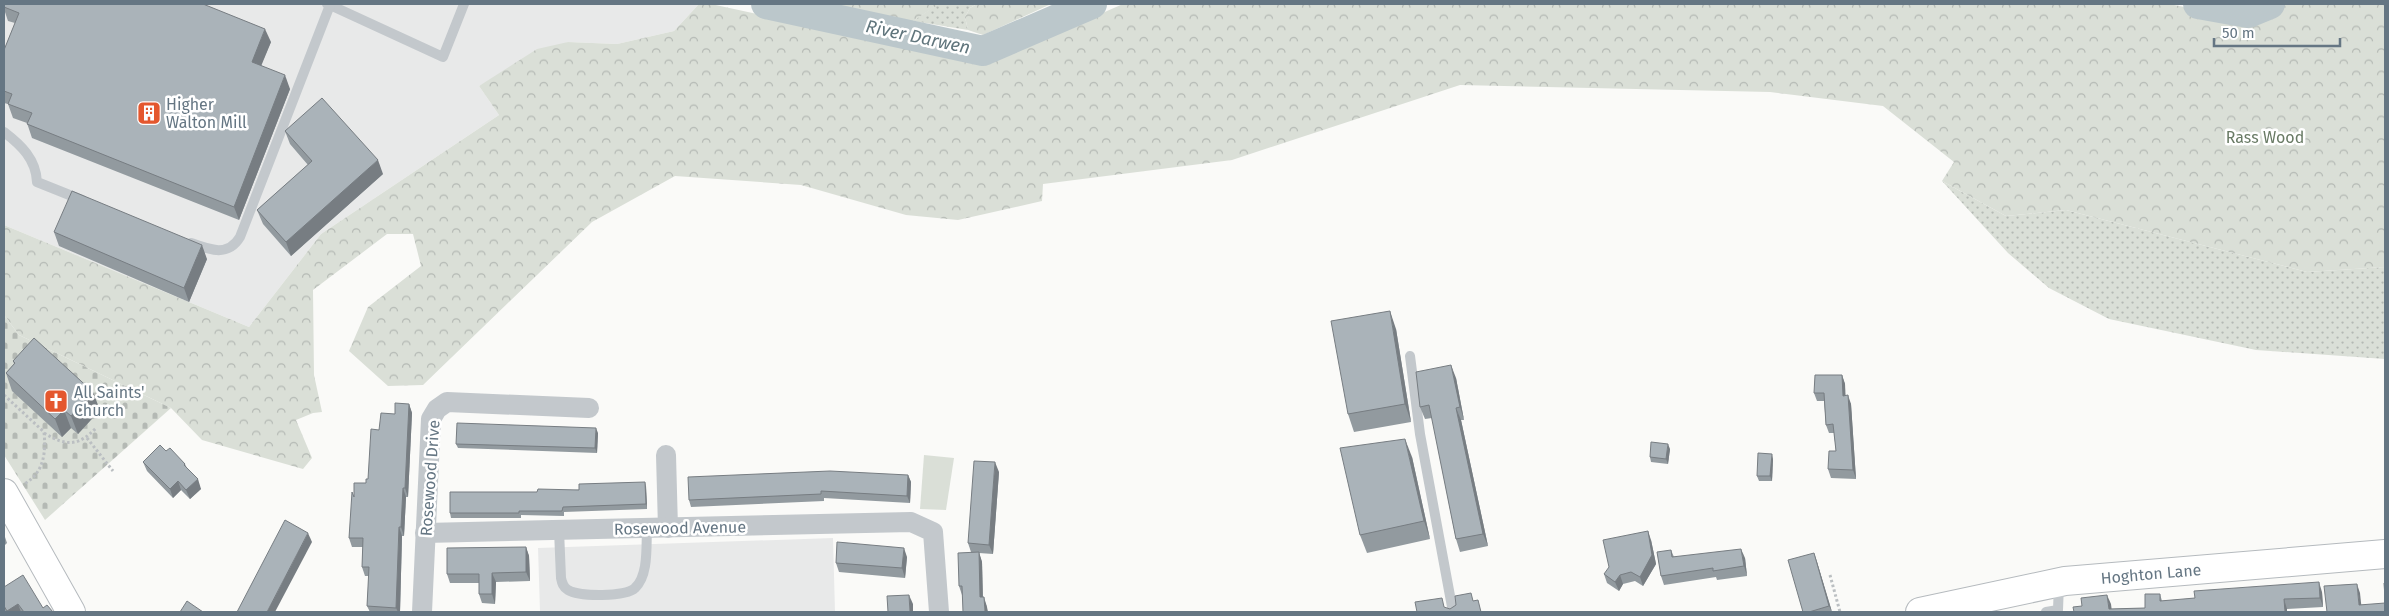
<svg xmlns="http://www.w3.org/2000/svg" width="2389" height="616" viewBox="0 0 2389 616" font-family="'Fira Sans',sans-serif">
<defs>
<pattern id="grass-dots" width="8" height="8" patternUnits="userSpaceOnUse" patternTransform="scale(1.25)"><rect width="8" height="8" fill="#dadfd7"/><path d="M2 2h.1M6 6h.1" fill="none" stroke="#b4b9b4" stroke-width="1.8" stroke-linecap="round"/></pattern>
<pattern id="forest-crowns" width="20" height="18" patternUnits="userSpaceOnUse" patternTransform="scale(1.25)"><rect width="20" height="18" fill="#dadfd7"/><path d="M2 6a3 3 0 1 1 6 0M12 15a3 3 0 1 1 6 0" fill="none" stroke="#b4b9b4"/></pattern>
<pattern id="cemetery-stones" width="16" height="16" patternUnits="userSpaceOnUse" patternTransform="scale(1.25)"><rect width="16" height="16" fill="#dadfd7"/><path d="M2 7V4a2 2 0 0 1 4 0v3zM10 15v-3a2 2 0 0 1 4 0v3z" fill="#b4b9b4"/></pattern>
</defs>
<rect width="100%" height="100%" fill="#fafaf8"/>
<g fill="#e8e9e9">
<path d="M 4,4 L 699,4 L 674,31 L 617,44 L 568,42 L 479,86 L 499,115 L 321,234 L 249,327 L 4,225 Z"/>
<path d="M 833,538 L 835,612 L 540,612 L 538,548 Z"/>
</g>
<g fill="url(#grass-dots)">
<path d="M 935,4 L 977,4 L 970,8 L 965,17 L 968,30 L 913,21 L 935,6 Z"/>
<path d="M 1942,181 L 2006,216 L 2066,210 L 2307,272 L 2385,267 L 2385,359 L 2256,350 L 2109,319 L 2049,288 L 2008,253 Z"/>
</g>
<g fill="url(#forest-crowns)">
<path d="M 699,4 L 711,4 L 986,64 L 1123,4 L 2169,4 L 2247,19 L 2287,4 L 2385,4 L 2385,267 L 2307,272 L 2066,210 L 2006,216 L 1942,181 L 1954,162 L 1883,106 L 1770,92 L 1460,85 L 1232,160 L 1043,184 L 1042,201 L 958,220 L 906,215 L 801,185 L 675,176 L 592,222 L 423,385 L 388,386 L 349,351 L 368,307 L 421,266 L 413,234 L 387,234 L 313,290 L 314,375 L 322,412 L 313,413 L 296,420 L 312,458 L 303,469 L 202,440 L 171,408 L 19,335 L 4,315 L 4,225 L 249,327 L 321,234 L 499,115 L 479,86 L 537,49 L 568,42 L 617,44 L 674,31 Z"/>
<path d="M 815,4 L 935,4 L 936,6 L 913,21 L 881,17 Z"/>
<path d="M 977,4 L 1051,4 L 983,35 L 968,30 L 965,17 L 970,8 Z"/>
</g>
<path fill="url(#cemetery-stones)" d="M 4,315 L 19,335 L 171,408 L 45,520 L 4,455 Z"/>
<path fill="#dadfd7" d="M 924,455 L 954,458 L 946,510 L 920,509 Z"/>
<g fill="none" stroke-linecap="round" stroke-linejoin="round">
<g stroke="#bbc7cb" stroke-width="30">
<path d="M 766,4 L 983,51 L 1092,4"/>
<path d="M 2198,4 L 2248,13 L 2270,4"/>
</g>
<g stroke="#b5babe" stroke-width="30">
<g id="primary">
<path d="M 4,493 L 71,612"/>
<path d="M 1920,612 L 2065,581 L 2385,554"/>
</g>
</g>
<g stroke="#bbbfc2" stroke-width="3" stroke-dasharray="2.5 2.5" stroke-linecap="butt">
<path d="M 4,395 L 44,432 C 46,453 44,473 24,484"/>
<path d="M 44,433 C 67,447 79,446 97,427"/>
<path d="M 87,438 L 113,471"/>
<path d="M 1830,575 L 1840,612"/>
</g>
<g stroke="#c3c8cc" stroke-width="10">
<path d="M 330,5 L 443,57 L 464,4"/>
<path d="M 4,132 C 21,145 36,159 37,182 L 82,200"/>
<path d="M 191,243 C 210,250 228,257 240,237 L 330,5 L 327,4"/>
<path d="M 1410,356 L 1420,434 L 1453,612"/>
<path d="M 559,530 L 561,578 C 562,583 563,587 568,590 C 579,597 626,597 635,588 C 649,575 646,545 647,528"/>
<path d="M 2046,612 L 2058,610 L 2059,583"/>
</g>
<g stroke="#c3c8cc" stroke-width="20">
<path d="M 666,455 L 668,528"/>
<path d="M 425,533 L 911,522 L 933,532 L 939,612"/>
<path d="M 422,612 L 431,419 L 437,409 L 447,402 L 589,408"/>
</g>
<use href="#primary" stroke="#fff" stroke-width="28"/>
</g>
<g fill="#929a9f">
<path d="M 4,5 L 271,42 L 261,65 L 290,89 L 239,220 L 32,138 L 27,123 L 13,118 L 8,104 L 4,103 L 4,50 L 15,23 L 8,21 L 4,9 Z"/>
<path d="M 285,131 L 383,174 L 291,256 L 263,224 L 257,210 L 308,165 L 290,144 Z"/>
<path d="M 54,232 L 207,259 L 189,302 L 59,246 Z"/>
<path d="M 1396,329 L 1411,422 L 1354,432 L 1348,414 Z"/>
<path d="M 13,361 L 100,410 L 78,434 L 71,428 L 62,437 L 12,391 L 6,373 L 14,364 Z"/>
<path d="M 1842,375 L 1845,384 L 1845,396 L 1851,404 L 1856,479 L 1831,478 L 1828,469 L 1836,451 L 1834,433 L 1829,433 L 1826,425 L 1824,401 L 1817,401 L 1814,393 Z"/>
<path d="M 1456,378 L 1464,420 L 1461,420 L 1488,546 L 1460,552 L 1456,539 L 1432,418 L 1425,419 L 1420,407 Z"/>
<path d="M 409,404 L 412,413 L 408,497 L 406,497 L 404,536 L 402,536 L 400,612 L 370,612 L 367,606 L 369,576 L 365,576 L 362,567 L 363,547 L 352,547 L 349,538 L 354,497 L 366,483 L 368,479 L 379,430 L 395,414 Z"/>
<path d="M 598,433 L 597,453 L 458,448 L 456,444 Z"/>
<path d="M 1670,449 L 1668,464 L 1651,462 L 1650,457 Z"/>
<path d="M 166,451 L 185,464 L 187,468 L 201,489 L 190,499 L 181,490 L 173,498 L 147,471 L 143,462 Z"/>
<path d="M 1412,457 L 1430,539 L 1367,553 L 1360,535 Z"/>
<path d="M 1773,459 L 1772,481 L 1759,481 L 1757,476 Z"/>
<path d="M 999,472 L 993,554 L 979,553 L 982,562 L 983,597 L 987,607 L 962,595 L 959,586 L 971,552 L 968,543 Z"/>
<path d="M 908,475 L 911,482 L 910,503 L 824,498 L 824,501 L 691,507 L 689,500 Z"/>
<path d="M 646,486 L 647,509 L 564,512 L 564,516 L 521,515 L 521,518 L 451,518 L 450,513 L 537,492 Z"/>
<path d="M 4,534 L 7,543 L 4,546 Z"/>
<path d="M 1651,540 L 1656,564 L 1643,586 L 1635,581 L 1623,584 L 1619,591 L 1607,583 L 1604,574 Z"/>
<path d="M 526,547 L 529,556 L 530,581 L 496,582 L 495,604 L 482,603 L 479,594 L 479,583 L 450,583 L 447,574 Z"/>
<path d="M 1671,550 L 1674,557 L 1745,558 L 1747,576 L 1717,580 L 1716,577 L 1664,585 L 1661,576 Z"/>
<path d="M 1814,553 L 1817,562 L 1832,612 L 1803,612 Z"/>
<path d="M 907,557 L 905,578 L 839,572 L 836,563 Z"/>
<path d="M 4,587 L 43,608 L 53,612 L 5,612 L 4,610 Z"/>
<path d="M 2322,592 L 2323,607 L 2287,609 L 2074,612 L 2111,604 L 2111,609 L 2145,608 L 2160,594 L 2162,601 Z"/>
</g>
<g fill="#777d82">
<path d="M 265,29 L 271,42 L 257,76 L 252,62 Z"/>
<path d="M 285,75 L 290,89 L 239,220 L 234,207 Z"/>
<path d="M 378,160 L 383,174 L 291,256 L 286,242 Z"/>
<path d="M 202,245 L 207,259 L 189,302 L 184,288 Z"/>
<path d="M 1390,311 L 1396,329 L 1411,422 L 1405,404 Z"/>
<path d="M 1451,365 L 1456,378 L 1464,420 L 1460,407 Z"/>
<path d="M 1842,375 L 1845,384 L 1846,404 L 1843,396 Z"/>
<path d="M 93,392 L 100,410 L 78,434 L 71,416 Z"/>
<path d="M 1848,395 L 1851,404 L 1856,479 L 1853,470 Z"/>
<path d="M 409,404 L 412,413 L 408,497 L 405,488 Z"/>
<path d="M 1456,408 L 1461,420 L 1488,546 L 1483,534 Z"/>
<path d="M 64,410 L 71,428 L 62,437 L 55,419 Z"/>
<path d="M 596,428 L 598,433 L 597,453 L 595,448 Z"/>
<path d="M 1405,439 L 1412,457 L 1430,539 L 1424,521 Z"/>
<path d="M 1668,444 L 1670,449 L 1668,464 L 1666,459 Z"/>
<path d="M 1772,454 L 1773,459 L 1772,481 L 1770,476 Z"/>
<path d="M 995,462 L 999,472 L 993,554 L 989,545 Z"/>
<path d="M 908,475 L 911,482 L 910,503 L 907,496 Z"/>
<path d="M 198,479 L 201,489 L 190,499 L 186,490 Z"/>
<path d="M 178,481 L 181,490 L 173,498 L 170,489 Z"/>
<path d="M 645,482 L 646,486 L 647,509 L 646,504 Z"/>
<path d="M 403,488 L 406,497 L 404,536 L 401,527 Z"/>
<path d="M 399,527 L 402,536 L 400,612 L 398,612 L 396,608 Z"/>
<path d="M 1648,531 L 1651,540 L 1656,564 L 1643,586 L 1640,577 Z"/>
<path d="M 308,533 L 312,542 L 275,612 L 267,612 Z"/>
<path d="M 526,547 L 529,556 L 530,581 L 526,572 Z"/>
<path d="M 904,548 L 907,557 L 905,578 L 902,568 Z"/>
<path d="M 1741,549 L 1745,558 L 1747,576 L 1744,566 Z"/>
<path d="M 979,552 L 982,562 L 983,607 L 980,597 Z"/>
<path d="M 1814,553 L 1817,562 L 1832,612 L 1829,606 Z"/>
<path d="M 492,573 L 496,582 L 495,604 L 492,594 Z"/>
<path d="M 1620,575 L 1623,584 L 1619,591 L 1615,582 Z"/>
<path d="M 2319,582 L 2322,592 L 2323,607 L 2320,598 Z"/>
<path d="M 2357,584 L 2360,593 L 2362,612 L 2359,605 Z"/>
<path d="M 909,595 L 913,604 L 913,612 L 910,612 Z"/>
<path d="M 2107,595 L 2111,604 L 2112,612 L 2109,609 Z"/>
<path d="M 984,597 L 987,607 L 988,612 L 985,612 Z"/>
<path d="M 2284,599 L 2287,609 L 2287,612 L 2285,612 Z"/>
<path d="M 18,604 L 21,612 L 7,612 L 7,611 Z"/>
</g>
<g fill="#aab3b9" stroke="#777d82">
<path d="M 4,4 L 203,4 L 265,29 L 252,62 L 285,75 L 234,207 L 27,124 L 32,113 L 8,104 L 12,94 L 4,91 L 4,50 L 19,13 L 4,7 Z"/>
<path d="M 322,98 L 378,160 L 286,242 L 257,210 L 312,161 L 285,131 Z"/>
<path d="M 72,191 L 202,245 L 184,288 L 54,232 Z"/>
<path d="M 1390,311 L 1405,404 L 1348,414 L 1331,321 Z"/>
<path d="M 34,338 L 93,392 L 71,416 L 64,410 L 55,419 L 6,373 L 15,363 L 13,361 Z"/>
<path d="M 1451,365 L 1460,407 L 1456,408 L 1483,534 L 1456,539 L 1429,405 L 1420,407 L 1416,372 Z"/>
<path d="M 1815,375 L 1842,375 L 1843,396 L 1848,395 L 1853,470 L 1828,469 L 1829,451 L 1836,451 L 1833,424 L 1826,425 L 1824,393 L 1814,393 Z"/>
<path d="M 395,403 L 409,404 L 405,488 L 403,488 L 401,527 L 399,527 L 396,608 L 367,606 L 369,567 L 362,567 L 363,538 L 349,538 L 352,492 L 354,497 L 354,483 L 366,483 L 366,479 L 368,479 L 371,429 L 379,430 L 381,413 L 395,414 Z"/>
<path d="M 457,423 L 596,428 L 595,448 L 456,444 Z"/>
<path d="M 1405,439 L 1424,521 L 1360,535 L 1340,448 Z"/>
<path d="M 1651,442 L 1668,444 L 1666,459 L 1650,457 Z"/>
<path d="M 160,445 L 166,451 L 170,448 L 185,464 L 184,465 L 198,479 L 186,490 L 178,481 L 170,489 L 143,462 Z"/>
<path d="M 1758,453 L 1772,454 L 1770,476 L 1757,476 Z"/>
<path d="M 974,461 L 995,462 L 989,545 L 968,543 Z"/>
<path d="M 830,471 L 908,475 L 907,496 L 821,491 L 821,494 L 689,500 L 688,477 Z"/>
<path d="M 645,482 L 646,504 L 563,507 L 562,511 L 519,511 L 519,513 L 450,513 L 450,492 L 537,492 L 538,489 L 579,490 L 579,484 Z"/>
<path d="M 285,520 L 308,533 L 267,612 L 237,612 Z"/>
<path d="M 1648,531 L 1652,555 L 1640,577 L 1631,572 L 1620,575 L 1615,582 L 1604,574 L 1609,567 L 1603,540 Z"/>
<path d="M 837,542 L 904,548 L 902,568 L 836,563 Z"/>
<path d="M 526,547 L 526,572 L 492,573 L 492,594 L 479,594 L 479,574 L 447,574 L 447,548 Z"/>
<path d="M 1741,549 L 1744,566 L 1713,571 L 1713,568 L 1661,576 L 1657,552 L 1671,550 L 1672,557 Z"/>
<path d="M 979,552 L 980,597 L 984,597 L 985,612 L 963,612 L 962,586 L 959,586 L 958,553 Z"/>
<path d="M 1814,553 L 1829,606 L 1809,612 L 1803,612 L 1788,560 Z"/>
<path d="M 23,575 L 43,608 L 47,605 L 53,612 L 24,612 L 18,604 L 7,611 L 4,606 L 4,587 Z"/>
<path d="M 2319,582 L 2320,598 L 2284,599 L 2285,612 L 2074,612 L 2073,607 L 2082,606 L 2081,598 L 2107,595 L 2109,609 L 2145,608 L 2145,594 L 2160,594 L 2160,601 L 2195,598 L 2194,591 Z"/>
<path d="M 2384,583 L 2385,583 L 2385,597 Z"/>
<path d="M 2357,584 L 2359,605 L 2385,603 L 2385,612 L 2327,612 L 2324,586 Z"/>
<path d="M 1471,593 L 1473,601 L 1478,600 L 1481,612 L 1417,612 L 1415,602 L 1442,598 L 1444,607 L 1450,609 L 1456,605 L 1455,596 Z"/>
<path d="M 909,595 L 910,612 L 888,612 L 887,596 Z"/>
<path d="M 187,601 L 203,612 L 180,612 Z"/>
</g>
<defs>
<g id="building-square" transform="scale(1.25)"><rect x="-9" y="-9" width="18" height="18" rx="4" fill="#e4572e" stroke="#fff"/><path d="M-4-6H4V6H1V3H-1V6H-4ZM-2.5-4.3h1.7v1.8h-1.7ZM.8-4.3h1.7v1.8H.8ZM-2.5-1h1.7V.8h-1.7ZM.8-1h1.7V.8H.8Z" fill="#fff"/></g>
<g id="church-square" transform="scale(1.25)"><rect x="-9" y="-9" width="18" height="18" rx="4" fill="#e4572e" stroke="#fff"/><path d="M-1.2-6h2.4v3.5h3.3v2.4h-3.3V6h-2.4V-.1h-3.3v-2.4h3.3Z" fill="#fff"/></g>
</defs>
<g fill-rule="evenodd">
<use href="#building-square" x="149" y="113"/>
<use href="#church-square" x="56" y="401"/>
</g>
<g text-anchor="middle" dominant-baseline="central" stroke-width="5" stroke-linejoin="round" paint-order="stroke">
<g font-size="16" fill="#657683" stroke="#fff" text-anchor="start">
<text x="166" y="104">Higher<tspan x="166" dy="18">Walton Mill</tspan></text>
<text x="74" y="392">All Saints'<tspan x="74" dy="18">Church</tspan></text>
</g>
<g font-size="16" fill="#687a64" stroke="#fff">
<text x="2265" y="137">Rass Wood</text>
</g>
<g font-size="16" fill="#657683" stroke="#fff">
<text transform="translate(430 478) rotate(-86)">Rosewood Drive</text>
<text transform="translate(680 528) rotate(-1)">Rosewood Avenue</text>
<text transform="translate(2151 574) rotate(-5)">Hoghton Lane</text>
</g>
<g font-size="18" font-style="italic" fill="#60757c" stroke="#fff">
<text transform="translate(918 37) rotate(12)">River Darwen</text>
</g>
</g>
<rect width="2389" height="616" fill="none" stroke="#657683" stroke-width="10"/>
<path d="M2214 38v8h126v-8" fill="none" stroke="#657683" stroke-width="2.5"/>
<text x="2222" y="38" font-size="15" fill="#657683" stroke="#ffffff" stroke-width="4" paint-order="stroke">50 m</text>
</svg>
